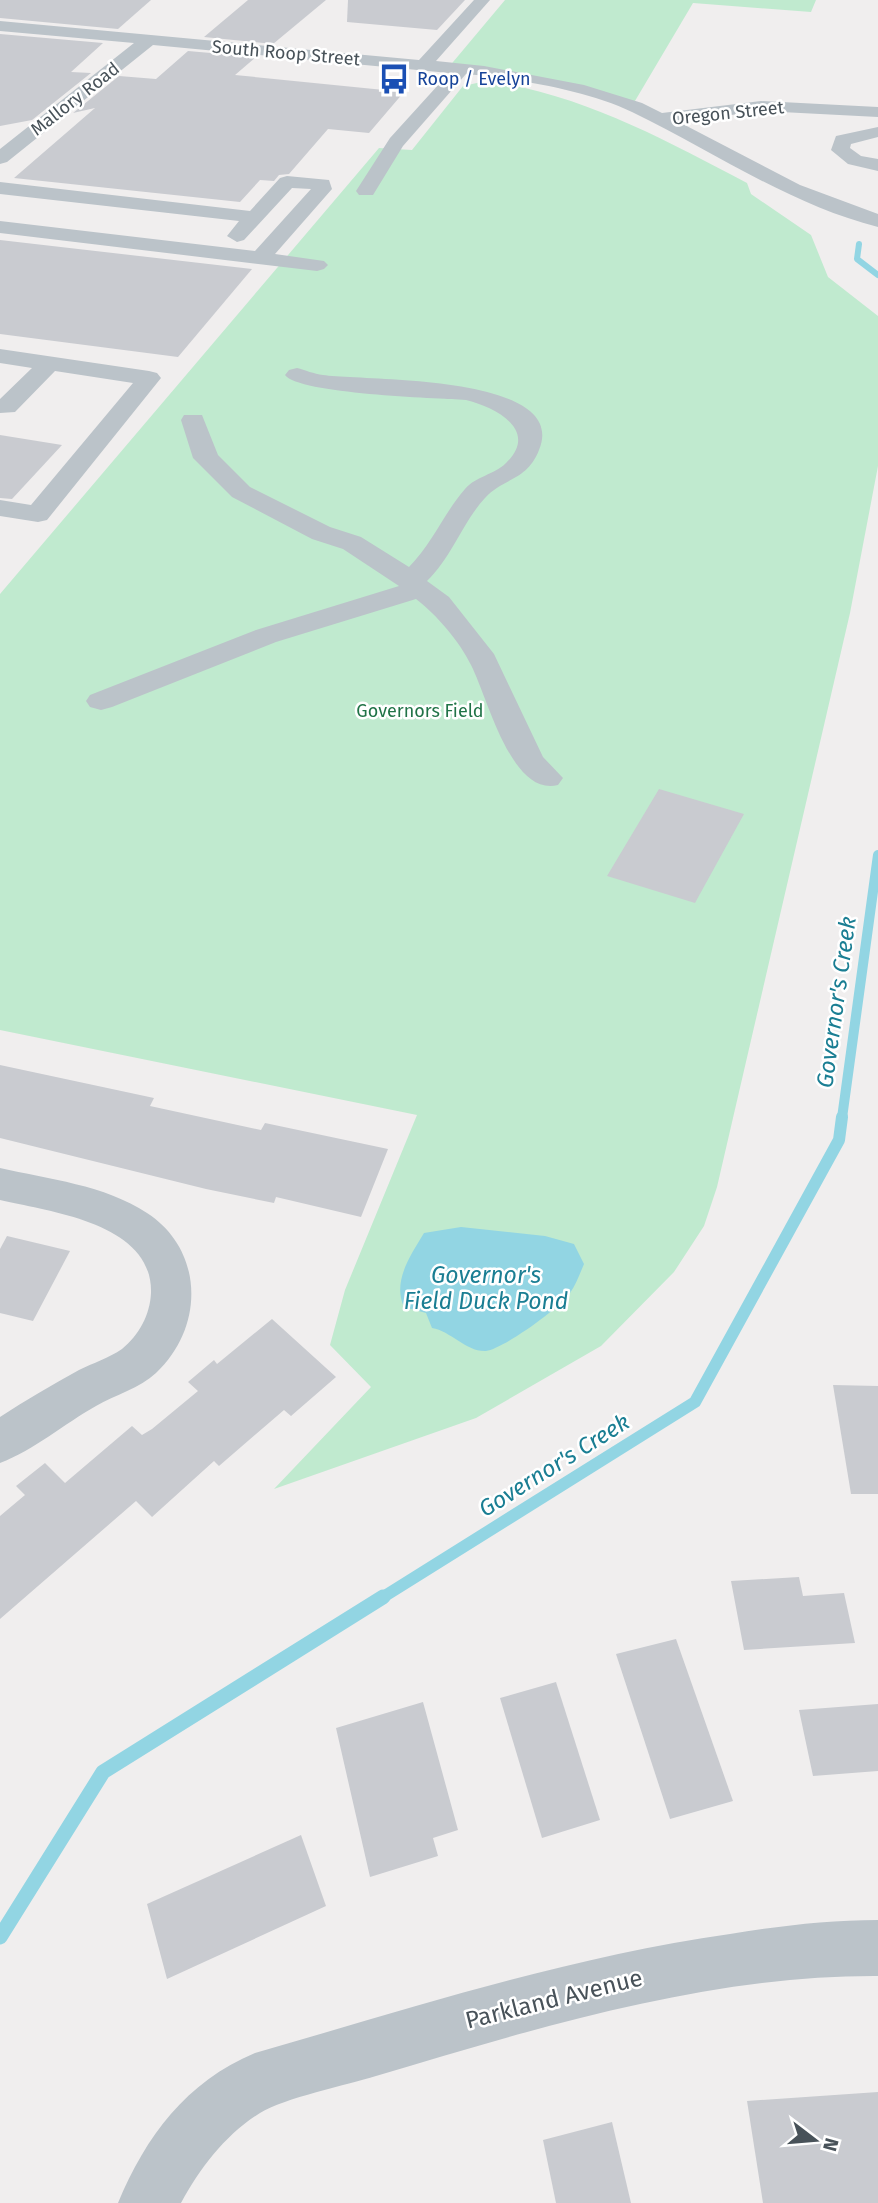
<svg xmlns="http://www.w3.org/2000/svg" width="878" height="2203" viewBox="0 0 878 2203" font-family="'Fira Sans',sans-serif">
<rect width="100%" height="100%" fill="#f0eeee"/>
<g fill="#c0eacf">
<path d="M 505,0 L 816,0 L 811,12 L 693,3 L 632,106 L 584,90 L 448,68 Z"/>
<path d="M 486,81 C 582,94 663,139 747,183 L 751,194 L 811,235 L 828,277 L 878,316 L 878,466 L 850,613 L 717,1187 L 704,1226 L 674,1272 L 601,1346 L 476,1418 L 274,1489 L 371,1387 L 330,1345 L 345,1290 L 417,1115 L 0,1030 L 0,594 L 379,148 L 412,150 L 463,86 Z"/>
</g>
<path fill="#92d5e3" d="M 461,1227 L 545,1236 L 574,1244 L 584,1264 C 580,1273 576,1285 570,1293 C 560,1308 503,1349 486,1351 C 466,1352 451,1331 432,1328 L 426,1313 L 404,1307 C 392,1281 411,1255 424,1233 Z"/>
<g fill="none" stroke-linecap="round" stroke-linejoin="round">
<path stroke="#92d5e3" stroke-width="6" d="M 859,244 L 857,259 L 878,275"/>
<path stroke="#92d5e3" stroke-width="10" d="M 842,1118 L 878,855"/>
<path stroke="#92d5e3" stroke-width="12" d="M 380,1599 L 695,1402 L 839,1140 L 842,1117"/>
<path stroke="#92d5e3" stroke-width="15" d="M 0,1937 L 103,1772 L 383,1597"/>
</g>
<g fill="#c9cbd0">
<path d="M 0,0 L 151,0 L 118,29 L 0,18 Z"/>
<path d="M 248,0 L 326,0 L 273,44 L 204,37 Z"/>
<path d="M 348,0 L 465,0 L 437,30 L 347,22 Z"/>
<path d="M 0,34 L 103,43 L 71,72 L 91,73 L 32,120 L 0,126 Z"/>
<path d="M 188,51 L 256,57 L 235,75 L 404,92 L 369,133 L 328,129 L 289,174 L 279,175 L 274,181 L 260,180 L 240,202 L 14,178 L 95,108 L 73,113 L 119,76 L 156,79 Z"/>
<path d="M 0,240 L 252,269 L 178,357 L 0,334 Z"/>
<path d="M 0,435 L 62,445 L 12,499 L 0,498 Z"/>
<path d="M 659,789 L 744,814 L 695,903 L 607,876 Z"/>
<path d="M 0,1065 L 154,1098 L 150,1106 L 261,1130 L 265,1123 L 388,1149 L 361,1217 L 276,1197 L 274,1203 L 206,1189 L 0,1138 Z"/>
<path d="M 7,1236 L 70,1251 L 33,1321 L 0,1313 L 0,1249 Z"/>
<path d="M 272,1319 L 336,1377 L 291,1416 L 284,1410 L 219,1466 L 214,1461 L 152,1517 L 136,1501 L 0,1619 L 0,1516 L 25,1495 L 16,1486 L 45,1463 L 65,1483 L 132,1426 L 142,1435 L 152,1429 L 198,1391 L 188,1382 L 214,1360 L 217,1364 Z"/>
<path d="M 833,1385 L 878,1386 L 878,1494 L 851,1494 Z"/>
<path d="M 799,1577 L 803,1596 L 844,1593 L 855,1643 L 744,1650 L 731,1581 Z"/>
<path d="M 676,1639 L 733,1801 L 670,1819 L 616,1654 Z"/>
<path d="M 556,1682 L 600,1820 L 542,1838 L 500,1698 Z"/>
<path d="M 423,1702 L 458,1830 L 433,1838 L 438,1856 L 370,1877 L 336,1728 Z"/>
<path d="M 878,1704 L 878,1771 L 813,1776 L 799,1710 Z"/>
<path d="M 301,1835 L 326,1906 L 167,1979 L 147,1904 Z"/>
<path d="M 878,2092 L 878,2203 L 763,2203 L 747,2101 Z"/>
<path d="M 612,2122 L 631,2203 L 556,2203 L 543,2140 Z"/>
</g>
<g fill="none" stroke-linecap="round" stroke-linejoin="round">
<g fill="#bbc3c9" fill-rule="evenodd">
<path d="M 474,0 L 490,0 L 436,61 L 484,66 L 584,85 L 642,103 L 662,113 L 761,101 L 878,107 L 878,117 L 761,111 L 679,122 L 800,185 L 878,214 L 878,227 C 790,205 713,151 632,112 C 586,90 517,79 466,74 L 403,146 L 373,195 L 359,195 L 356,191 L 390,138 L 449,73 L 153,45 L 7,162 L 0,164 L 0,149 L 134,43 L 0,31 L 0,21 L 419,60 Z"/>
<path d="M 878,127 L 878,137 L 851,144 L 850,148 L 861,156 L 878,159 L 878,171 L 848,164 L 831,150 L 836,136 Z"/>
<path d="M 287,176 L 329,180 L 332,189 L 275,254 L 324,261 L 328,265 L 324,269 L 317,271 L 0,233 L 0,221 L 255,251 L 311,189 L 292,188 L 244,240 L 237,242 L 227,236 L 239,221 L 0,194 L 0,182 L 250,211 L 280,178 Z"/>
<path d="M 0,349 L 149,371 L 157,373 L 161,378 L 47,520 L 38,522 L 0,516 L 0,500 L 31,505 L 133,383 L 55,371 L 15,412 L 0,413 L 0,399 L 32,368 L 0,363 Z"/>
<path d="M 297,368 C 305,370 314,374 323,375 C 360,381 571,373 539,450 C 527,481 503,478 485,498 C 462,523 452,557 427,581 L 449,597 L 494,654 L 543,757 L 563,778 L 558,785 C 511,797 488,698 471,665 C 460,642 436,614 416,599 L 276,642 L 112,707 L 101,710 L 90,707 L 86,701 L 90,695 L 256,630 L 399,586 L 343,549 L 312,539 L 232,497 L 193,458 L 181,420 L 184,415 L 202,415 L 218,455 L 250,487 L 330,527 L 361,537 L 409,567 C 432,544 444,513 465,489 C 476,476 494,475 506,463 C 540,430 495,407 466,400 C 436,398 299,394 285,375 L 289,370 Z"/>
<path d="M 0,1168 C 48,1179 105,1185 147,1213 C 204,1250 205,1327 156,1373 C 140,1388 115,1395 96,1406 C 64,1424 34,1450 0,1463 L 0,1417 C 26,1400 52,1385 79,1370 C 93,1363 109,1358 122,1349 C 139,1335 150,1315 151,1293 C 153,1223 51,1212 0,1200 Z"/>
<path d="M 878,1920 L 878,1976 C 710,1975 536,2028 376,2076 C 347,2085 284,2098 260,2113 C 226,2134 200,2168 181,2203 L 118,2203 C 146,2136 186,2082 255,2053 C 412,2008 568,1957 730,1934 C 779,1926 828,1920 878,1920 Z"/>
</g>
</g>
<defs>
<g id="bus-bare" transform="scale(2.415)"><path d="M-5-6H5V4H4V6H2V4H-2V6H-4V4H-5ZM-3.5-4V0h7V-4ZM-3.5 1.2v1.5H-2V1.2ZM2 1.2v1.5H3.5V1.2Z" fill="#1a4fb4" stroke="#fff" stroke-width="2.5" paint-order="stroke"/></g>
</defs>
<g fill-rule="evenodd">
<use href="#bus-bare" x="394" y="79"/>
</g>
<g text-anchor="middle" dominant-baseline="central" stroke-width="5" stroke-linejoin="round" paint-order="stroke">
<g font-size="18" fill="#485259" stroke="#fff">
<text transform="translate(286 53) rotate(5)">South Roop Street</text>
<text transform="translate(75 99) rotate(-38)">Mallory Road</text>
<text transform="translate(728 113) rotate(-6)">Oregon Street</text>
</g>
<g font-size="18" fill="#164399" stroke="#fff" text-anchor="start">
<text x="417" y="79">Roop / Evelyn</text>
</g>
<g font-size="18" fill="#207347" stroke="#fff">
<text x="420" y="711">Governors Field</text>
</g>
<g font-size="23" font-style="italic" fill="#1a7e93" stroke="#fff">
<text transform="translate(836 1002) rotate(-82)">Governor's Creek</text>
<text x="486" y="1275">Governor's<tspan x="486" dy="26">Field Duck Pond</tspan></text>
<text transform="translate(554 1465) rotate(-32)">Governor's Creek</text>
</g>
<g font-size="24" fill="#485259" stroke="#fff">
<text transform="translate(554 1999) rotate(-14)">Parkland Avenue</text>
</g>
</g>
<g transform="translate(815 2140) rotate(106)" stroke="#ffffff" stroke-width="5" paint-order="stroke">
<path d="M0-5L12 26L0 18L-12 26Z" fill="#485259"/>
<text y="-10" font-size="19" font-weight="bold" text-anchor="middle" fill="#485259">N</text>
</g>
</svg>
